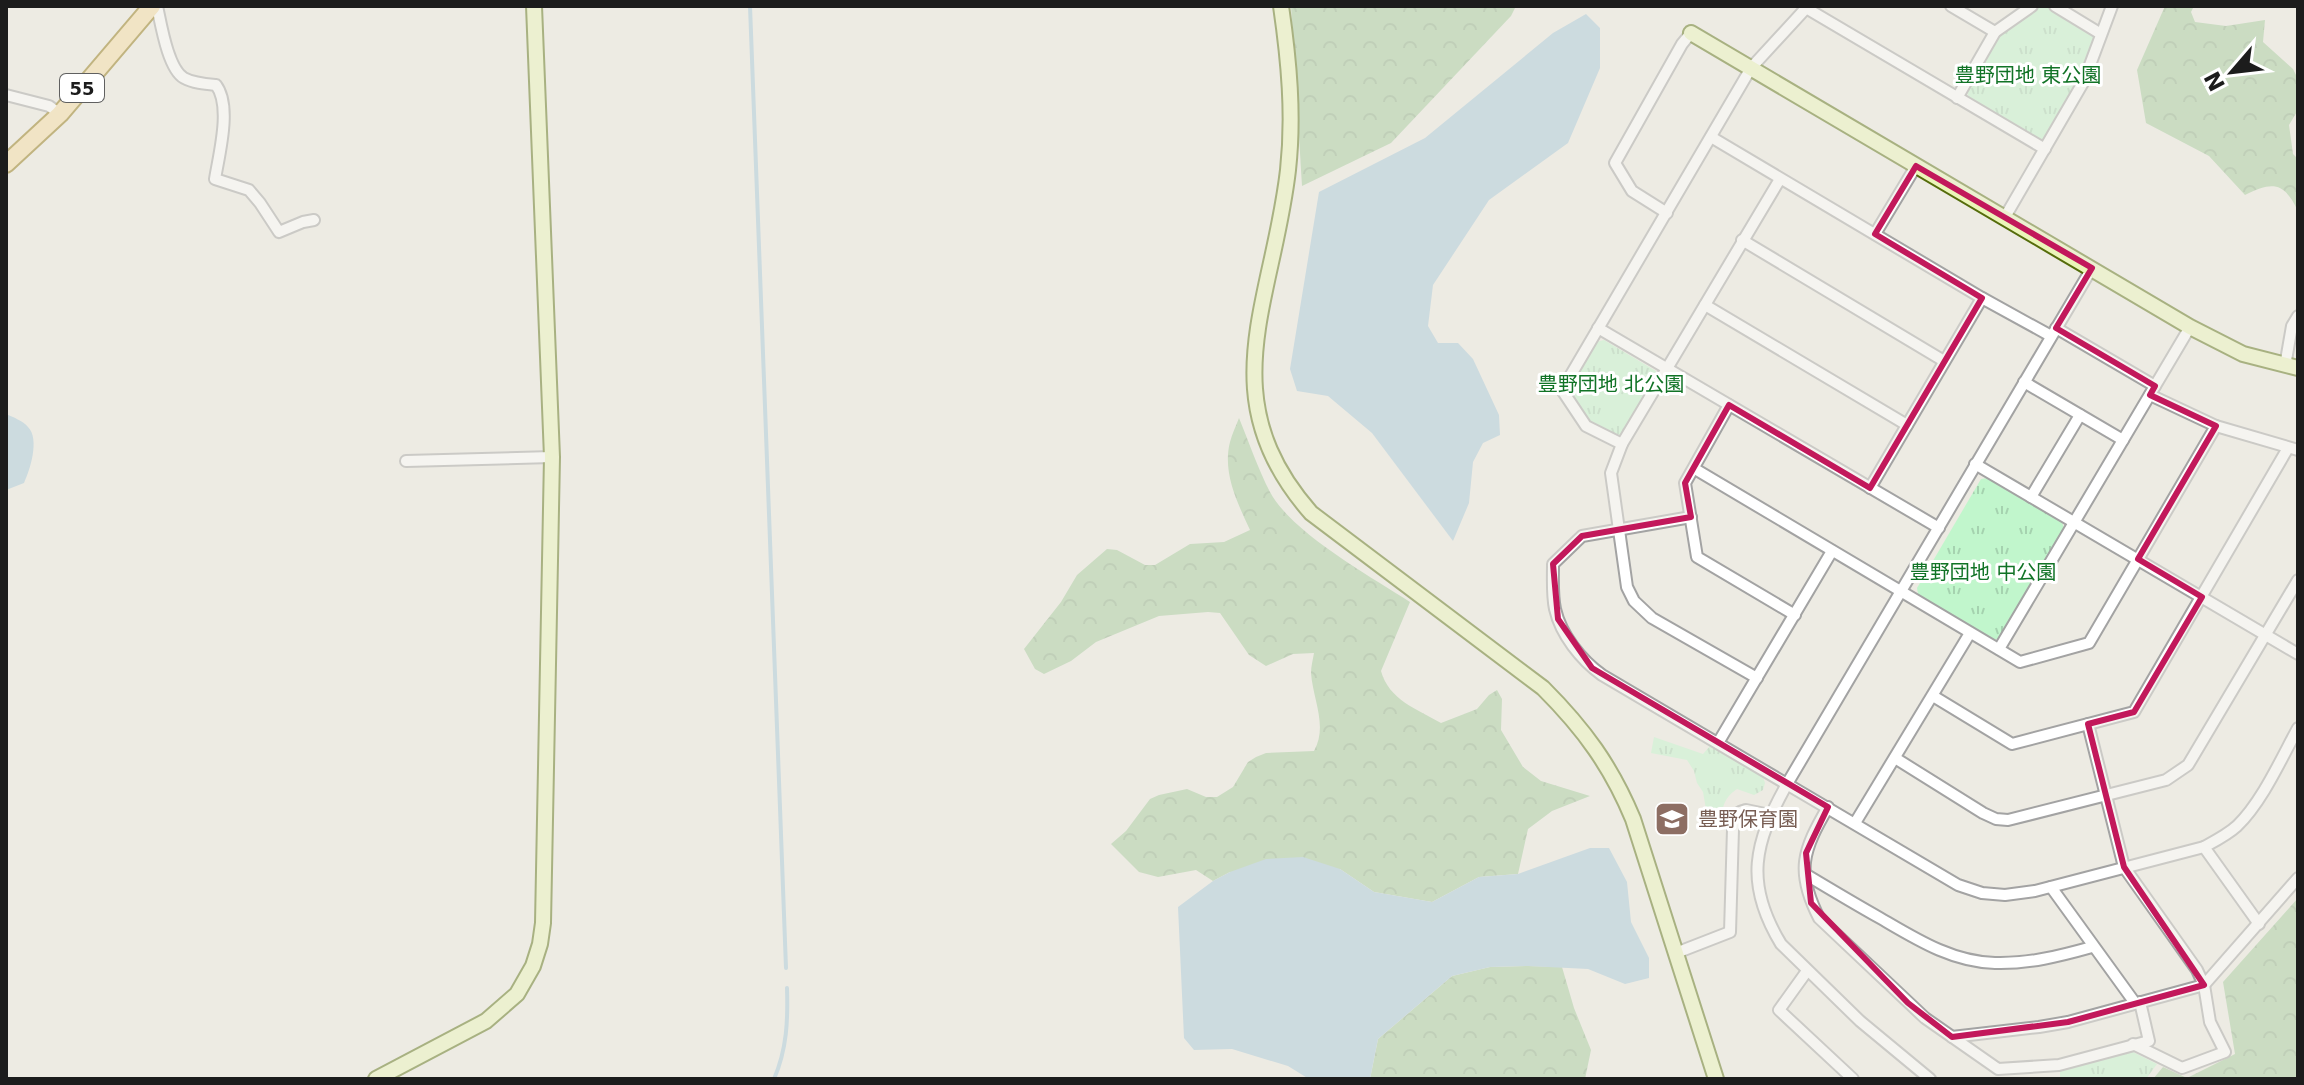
<svg xmlns="http://www.w3.org/2000/svg" width="2304" height="1085" viewBox="0 0 2304 1085" font-family="'DejaVu Sans','Noto Sans JP',sans-serif">
<defs>
<pattern id="forest-crowns" width="20" height="18" patternUnits="userSpaceOnUse" patternTransform="scale(2)"><rect width="20" height="18" fill="#a2ca9a"/><path d="M2 6a3 3 0 1 1 6 0M12 15a3 3 0 1 1 6 0" fill="none" stroke="#8bad84"/></pattern>
<pattern id="park-tufts" width="24" height="20" patternUnits="userSpaceOnUse" patternTransform="scale(2)"><rect width="24" height="20" fill="#c1f6cc"/><path d="M3 7l-1-3M5 7V3M7 7l1-3M15 17l-1-3M17 17v-4M19 17l1-3" fill="none" stroke="#a5d2af"/></pattern>
</defs>
<rect width="100%" height="100%" fill="#edebe3"/>
<g fill="url(#forest-crowns)">
<path d="M 1291,6 L 1516,6 L 1511,16 L 1391,143 L 1302,186 Z"/>
<path d="M 2165,6 L 2194,6 L 2191,12 L 2195,22 L 2226,26 L 2265,20 L 2263,42 L 2293,69 L 2298,79 L 2298,110 L 2289,125 L 2293,154 L 2298,159 L 2298,211 C 2284,182 2273,181 2245,195 L 2209,156 L 2146,123 L 2137,70 Z"/>
<path d="M 1239,418 C 1249,442 1258,469 1270,492 C 1292,533 1370,576 1410,602 L 1381,671 C 1389,700 1417,709 1441,723 L 1477,709 L 1489,695 L 1497,690 L 1502,699 L 1501,730 L 1523,767 L 1541,781 L 1590,796 L 1552,811 L 1528,829 L 1518,874 L 1479,877 L 1432,902 L 1374,892 L 1340,869 L 1230,872 L 1213,881 L 1196,870 L 1158,877 L 1139,872 L 1111,844 L 1126,831 L 1150,799 L 1159,795 L 1187,789 L 1206,797 L 1217,797 L 1233,787 L 1248,762 L 1256,757 L 1266,753 L 1314,751 C 1328,726 1313,700 1311,673 C 1311,666 1313,659 1314,653 L 1293,654 L 1266,666 L 1249,655 L 1220,613 L 1208,612 L 1159,616 L 1096,642 L 1071,661 L 1044,674 L 1035,669 L 1024,649 L 1061,602 L 1077,575 L 1107,549 L 1117,550 L 1145,565 L 1155,565 L 1190,544 L 1224,542 L 1250,530 C 1238,504 1222,473 1230,442 C 1232,434 1236,426 1239,418 Z"/>
<path d="M 2298,898 L 2298,1079 L 2153,1079 L 2163,1067 L 2187,1078 L 2235,1054 L 2223,982 Z"/>
<path d="M 1528,966 L 1562,967 L 1574,1008 L 1591,1050 L 1585,1079 L 1370,1079 L 1378,1039 L 1452,976 L 1490,967 Z"/>
</g>
<g fill="url(#park-tufts)">
<path d="M 2040,6 L 2045,6 L 2091,34 L 2094,38 L 2080,74 L 2044,140 L 2038,140 L 1969,98 L 1967,92 L 1999,36 Z"/>
<path d="M 1604,340 L 1656,371 L 1657,376 L 1622,435 L 1618,436 L 1590,421 L 1569,391 L 1596,342 Z"/>
<path d="M 1987,478 L 2062,522 L 2064,528 L 2001,638 L 1993,640 L 1918,594 L 1917,588 L 1981,479 Z"/>
<path d="M 1654,737 L 1703,754 L 1710,746 L 1763,777 L 1765,783 L 1763,790 L 1754,795 L 1737,789 C 1722,799 1722,810 1721,826 L 1709,827 L 1703,792 L 1697,783 L 1694,771 L 1687,760 L 1651,753 Z"/>
<path d="M 2123,1051 L 2133,1052 L 2157,1064 L 2146,1079 L 2060,1079 L 2060,1070 Z"/>
</g>
<g fill="#a5c7d9">
<path d="M 1586,14 L 1600,28 L 1600,68 L 1568,143 L 1489,200 L 1433,285 L 1428,326 L 1438,343 L 1458,343 L 1473,359 L 1499,415 L 1500,435 L 1483,443 L 1473,462 L 1469,503 L 1453,541 L 1372,433 L 1328,396 L 1297,391 L 1290,369 L 1319,192 L 1425,138 L 1553,33 Z"/>
<path d="M 6,414 C 13,417 23,421 28,427 C 40,439 30,470 24,483 L 6,490 Z"/>
<path d="M 1590,848 L 1609,848 L 1627,882 L 1631,922 L 1649,958 L 1649,978 L 1625,984 L 1588,969 L 1528,966 L 1490,967 L 1452,976 L 1378,1039 L 1370,1079 L 1309,1079 L 1288,1066 L 1232,1049 L 1194,1050 L 1184,1038 L 1178,907 L 1213,881 L 1230,872 L 1266,859 L 1303,857 L 1340,869 L 1374,892 L 1432,902 L 1479,877 L 1518,874 Z"/>
</g>
<g fill="none" stroke-linecap="round" stroke-linejoin="round">
<g stroke="#a5c7d9" stroke-width="4">
<path d="M 750,6 L 786,968"/>
<path d="M 774,1079 C 787,1049 788,1020 787,988"/>
</g>
<g stroke="#a3a3a3" stroke-width="14">
<g id="street">
<path d="M 157,6 C 161,24 168,69 184,78 C 193,83 205,84 216,85 C 232,106 219,154 215,179 L 249,190 L 260,203 L 279,232 L 303,222 L 314,220"/>
<path d="M 1951,6 L 1995,32"/>
<path d="M 2055,6 L 2101,34"/>
<path d="M 1806,8 L 2045,149"/>
<path d="M 6,95 L 49,106 L 60,114"/>
<path d="M 1957,98 L 1995,32 L 2032,6"/>
<path d="M 1711,137 L 1982,298 L 2051,336"/>
<path d="M 1667,213 L 1632,191 L 1615,163 L 1682,44 L 1691,33"/>
<path d="M 2005,217 L 2084,81 L 2112,6"/>
<path d="M 1875,234 L 1916,166"/>
<path d="M 1742,240 L 1944,361"/>
<path d="M 1705,305 L 1907,425"/>
<path d="M 1598,328 L 1939,528"/>
<path d="M 2056,328 L 2155,386"/>
<path d="M 2285,366 L 2292,326 L 2298,316"/>
<path d="M 2024,382 L 2123,440"/>
<path d="M 2150,395 L 2216,426 L 2298,450"/>
<path d="M 1729,405 L 1685,483 L 1697,557 L 1795,615"/>
<path d="M 1622,444 L 1586,426 L 1562,390 L 1751,68 L 1808,6"/>
<path d="M 406,461 L 552,457"/>
<path d="M 1975,464 L 2298,654"/>
<path d="M 1695,469 L 2020,662 L 2089,643 L 2216,426"/>
<path d="M 1870,488 L 1982,298"/>
<path d="M 2031,497 L 2080,415"/>
<path d="M 1691,517 L 1582,536 L 1553,564 C 1553,579 1552,595 1555,609 C 1561,635 1581,660 1602,675 L 1958,885 L 1982,893 L 2005,895 L 2035,891 L 2204,847 C 2215,841 2227,835 2237,826 C 2262,802 2281,759 2298,728"/>
<path d="M 1999,649 L 2190,327"/>
<path d="M 1757,678 L 1652,618 L 1634,601 L 1627,587 L 1611,473 L 1622,444 L 1780,179"/>
<path d="M 1933,696 L 2012,744 L 2134,712 L 2288,448"/>
<path d="M 2088,724 L 2124,867 L 2197,970 L 2204,985 L 2210,1022 L 2225,1052 L 2182,1068 L 2133,1044"/>
<path d="M 1718,743 L 1832,551"/>
<path d="M 1895,758 L 1983,813 L 1996,819 L 2008,820 L 2166,780 L 2188,765 L 2298,580"/>
<path d="M 1828,807 C 1803,850 1795,871 1819,918 L 1925,1018 L 1998,1069 L 2059,1065 L 2149,1041 L 2140,1002"/>
<path d="M 1855,823 L 1970,633"/>
<path d="M 2204,847 L 2259,924"/>
<path d="M 1805,874 C 1830,889 1855,904 1880,918 C 1916,939 1952,962 1995,963 C 2028,964 2060,956 2092,947"/>
<path d="M 2051,887 L 2135,1003"/>
<path d="M 1676,953 L 1730,932 L 1733,829 L 1740,812 L 1746,810 L 1770,815"/>
<path d="M 1807,971 L 1779,1010 L 1853,1079"/>
<path d="M 1952,1037 L 2039,1027 L 2068,1022 L 2204,985 L 2298,878"/>
<path d="M 1930,1079 L 1860,1021 L 1781,944 C 1744,883 1754,843 1787,784 L 2092,268"/>
</g>
</g>
<g stroke="#556c0b" stroke-width="18">
<g id="secondary">
<path d="M 1281,6 C 1289,61 1294,115 1288,170 C 1273,302 1209,397 1311,513 L 1543,688 C 1584,729 1611,766 1633,819 L 1716,1079"/>
<path d="M 1691,33 L 2190,327 L 2243,354 L 2298,368"/>
<path d="M 376,1079 L 486,1021 L 517,994 L 533,966 L 540,944 L 543,923 L 552,457 L 534,6"/>
</g>
</g>
<g stroke="#8c7108" stroke-width="20">
<path id="primary" d="M 6,164 L 60,114 L 152,6"/>
</g>
<use href="#street" stroke="#fff" stroke-width="10"/>
<use href="#secondary" stroke="#ebf5b9" stroke-width="14"/>
<use href="#primary" stroke="#f6db9f" stroke-width="16"/>
</g>
<path d="M0 0H2304V1085H0ZM 1916,166 L 2092,268 L 2056,328 L 2155,386 L 2150,395 L 2216,426 L 2138,559 L 2202,597 L 2134,712 L 2088,724 L 2124,867 L 2204,985 L 2068,1022 L 1952,1037 L 1908,1003 L 1811,903 L 1806,853 L 1828,807 L 1592,668 L 1558,619 L 1553,564 L 1582,536 L 1691,517 L 1685,483 L 1729,405 L 1870,488 L 1982,298 L 1875,234 Z" fill="#edebe3" fill-opacity=".55" fill-rule="evenodd"/>
<path fill="none" stroke="#c2185b" stroke-width="6" stroke-linejoin="round" d="M 1916,166 L 2092,268 L 2056,328 L 2155,386 L 2150,395 L 2216,426 L 2138,559 L 2202,597 L 2134,712 L 2088,724 L 2124,867 L 2204,985 L 2068,1022 L 1952,1037 L 1908,1003 L 1811,903 L 1806,853 L 1828,807 L 1592,668 L 1558,619 L 1553,564 L 1582,536 L 1691,517 L 1685,483 L 1729,405 L 1870,488 L 1982,298 L 1875,234 Z"/>
<defs>
<g id="school-square" transform="scale(1.8)"><rect x="-9" y="-9" width="18" height="18" rx="4" fill="#8d6e63" stroke="#fff"/><path d="M0-5L7-2L0 1L-7-2ZM-4 1L0 2.5L4 1V4Q0 6-4 4Z" fill="#fff"/></g>
</defs>
<g fill-rule="evenodd">
<use href="#school-square" x="1672" y="819"/>
</g>
<g text-anchor="middle" dominant-baseline="central" stroke-width="6" stroke-linejoin="round" paint-order="stroke">
<rect fill="#fff" stroke="#606060" stroke-width="2" x="60" y="74" width="44" height="28" rx="6"/>
<g font-size="18" font-weight="bold" fill="#1c1c1c">
<text x="82" y="88">55</text>
</g>
<g font-size="20" fill="#117326" stroke="#fff">
<text x="2028" y="75">豊野団地 東公園</text>
<text x="1611" y="384">豊野団地 北公園</text>
<text x="1983" y="572">豊野団地 中公園</text>
</g>
<g font-size="20" fill="#785e54" stroke="#fff" text-anchor="start">
<text x="1698" y="819">豊野保育園</text>
</g>
</g>
<rect width="2304" height="1085" fill="none" stroke="#1c1c1c" stroke-width="16"/>
<g transform="translate(2232 72) rotate(242)" stroke="#ffffff" stroke-width="6" paint-order="stroke">
<path d="M0-6L14 30L0 20L-14 30Z" fill="#1c1c1c"/>
<text y="-12" font-size="22" font-weight="bold" text-anchor="middle" fill="#1c1c1c">N</text>
</g>
</svg>
